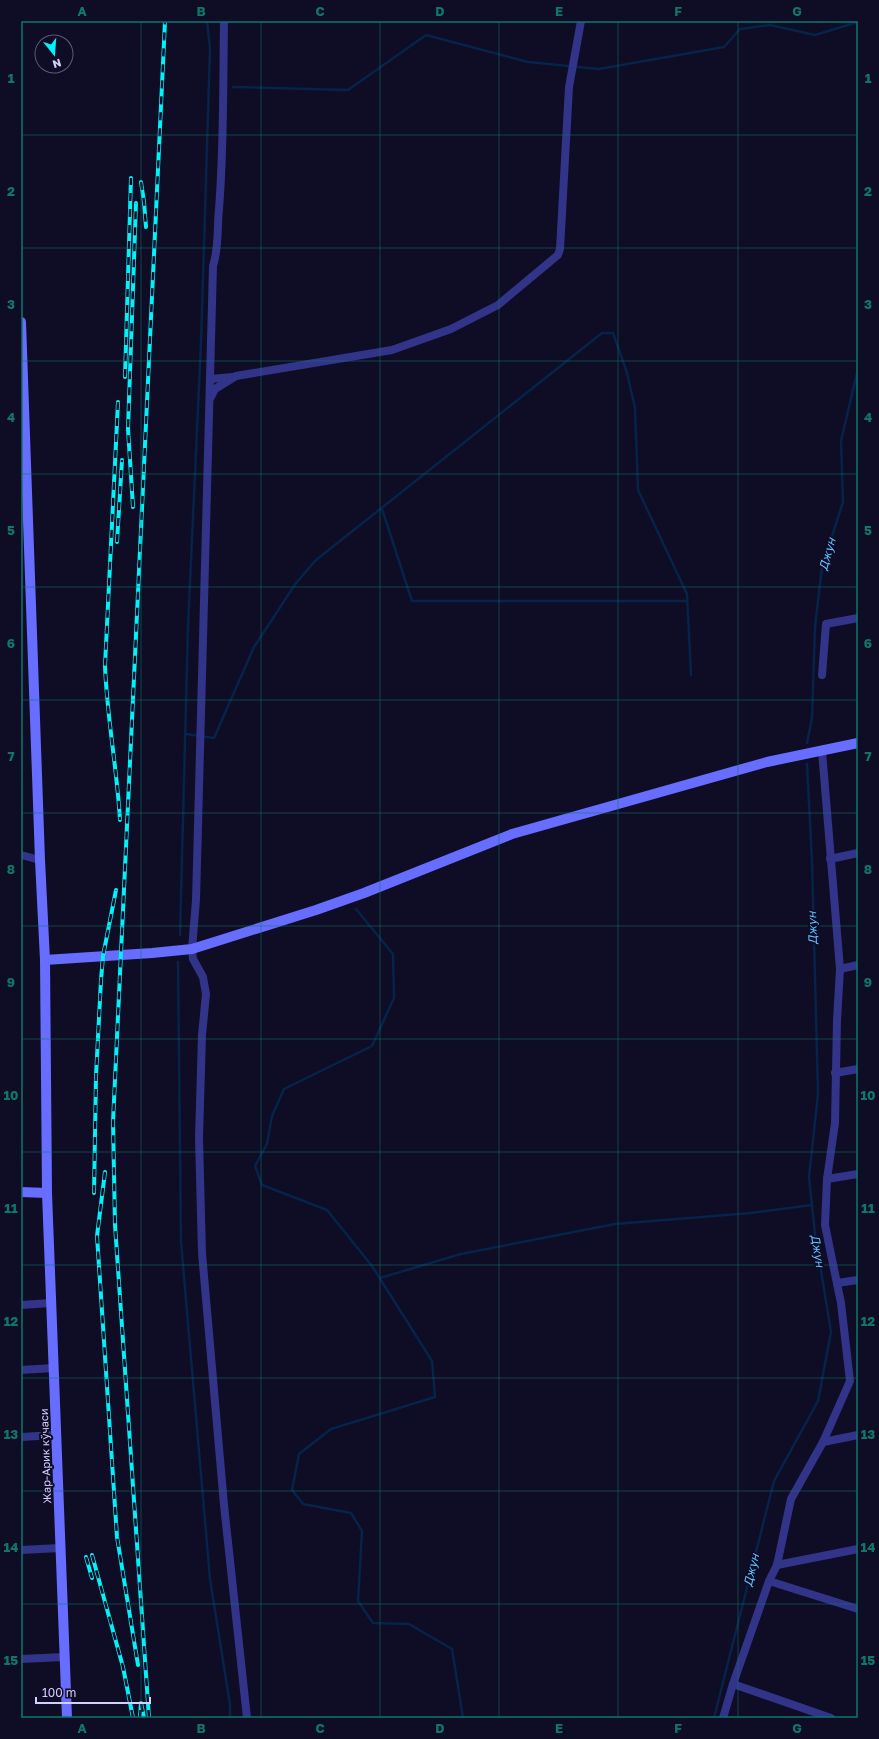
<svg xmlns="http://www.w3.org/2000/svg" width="879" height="1739" viewBox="0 0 879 1739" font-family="'Golos Text',sans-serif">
<rect width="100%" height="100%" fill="#0f0c25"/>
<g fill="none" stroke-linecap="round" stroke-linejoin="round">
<g stroke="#06234a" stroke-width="2.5">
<path d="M 233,87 L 348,90 L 426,35 L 528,62 L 599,69 L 724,47 L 740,29 L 770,25 L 815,35 L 858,22"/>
<path d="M 382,509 L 412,601 L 687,601"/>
<path d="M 186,734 L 214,738 L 254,647 L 296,583 L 316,560 L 602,333 L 613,333 L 627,373 L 635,408 L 638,490 L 687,594 L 691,675"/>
<path d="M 807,743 L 812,718 L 815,627 L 822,567 L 843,502 L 841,441 L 858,369"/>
<path d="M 356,909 L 393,954 L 394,998 L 372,1046 L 284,1089 L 272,1116 L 267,1144 L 255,1166 L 262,1185 L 327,1210 L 372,1266 L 432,1361 L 435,1397 L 331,1429 L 299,1454 L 292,1490 L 303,1504 L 351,1513 L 362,1531 L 358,1601 L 373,1623 L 409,1624 L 452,1649 L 463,1718"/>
<path d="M 180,935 L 188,626 L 201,343 L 210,48 L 207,21"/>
<path d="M 178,962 L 181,1242 L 210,1579 L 230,1705 L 230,1718"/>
<path d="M 380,1278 L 461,1254 L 615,1224 L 751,1213 L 812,1205"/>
<path d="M 714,1718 L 774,1481 L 818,1401 L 831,1332 L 815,1234 L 809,1177 L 818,1094 L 812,861 L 807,764"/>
</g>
<g stroke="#323489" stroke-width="8">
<path d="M 224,21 C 223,84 224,147 219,209 C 217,228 219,248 213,266 L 196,900 L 192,949 L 193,959 L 203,977 L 206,994 L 202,1035 L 199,1138 L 202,1253 L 224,1505 L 247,1718"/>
<path d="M 210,379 L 233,377"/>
<path d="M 211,397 L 215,389 L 236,376 L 392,350 L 451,329 L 498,305 L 558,255 L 560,249 L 569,87 L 581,21"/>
<path d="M 822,675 L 826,624 L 858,618"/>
<path d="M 21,855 L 40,860"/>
<path d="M 830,859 L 858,853"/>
<path d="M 840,969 L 858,965"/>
<path d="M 835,1073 L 858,1069"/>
<path d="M 827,1179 L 858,1174"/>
<path d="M 837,1283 L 858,1280"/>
<path d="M 21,1305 L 51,1303"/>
<path d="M 21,1370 L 54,1368"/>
<path d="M 21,1437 L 55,1435"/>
<path d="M 823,1442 L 858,1435"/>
<path d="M 21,1550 L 60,1548"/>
<path d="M 777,1565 L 858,1549"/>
<path d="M 769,1581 L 858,1609"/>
<path d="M 21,1659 L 64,1657"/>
<path d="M 733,1684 L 831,1718"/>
<path d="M 723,1718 L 733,1684 L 769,1581 L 777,1565 L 791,1499 L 823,1442 L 850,1381 L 841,1303 L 825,1225 L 827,1179 L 835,1123 L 837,1020 L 840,969 L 822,751"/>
</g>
<g stroke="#676dff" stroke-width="10">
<path d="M 21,322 L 40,860 L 45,960 L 47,1193 L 67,1718"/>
<path d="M 45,960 L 152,953 L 192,949 L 316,910 L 364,893 L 512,834 L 767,762 L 858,743"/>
<path d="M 21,1192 L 47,1193"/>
</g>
<g stroke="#00f3fb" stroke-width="4">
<g id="rail">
<path d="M 141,182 L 144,202 L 146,227"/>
<path d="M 125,377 L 131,178"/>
<path d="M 118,402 L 105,666 C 107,718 117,768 120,820"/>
<path d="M 133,507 L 128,429 L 136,203"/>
<path d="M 117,542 L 122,460"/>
<path d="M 105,1172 L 97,1236 L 117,1537 L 138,1665"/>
<path d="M 94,1193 L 96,1076 L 101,980 L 103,956 L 116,890"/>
<path d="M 92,1555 L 123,1667 L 133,1718"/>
<path d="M 86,1557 L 92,1578"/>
<path d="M 140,1718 L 141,1703 L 144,1718"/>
<path d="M 149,1718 L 115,1225 L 113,1122 L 165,21"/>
</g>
</g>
<use href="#rail" stroke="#0f0c25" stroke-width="2.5" stroke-dasharray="8" stroke-linecap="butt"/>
</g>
<path fill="none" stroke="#0f766e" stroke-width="1" stroke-opacity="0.55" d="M 141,21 L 141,1718M 261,21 L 261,1718M 380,21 L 380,1718M 499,21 L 499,1718M 618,21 L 618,1718M 738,21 L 738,1718M 21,135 L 858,135M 21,248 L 858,248M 21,361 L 858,361M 21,474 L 858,474M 21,587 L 858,587M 21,700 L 858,700M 21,813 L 858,813M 21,926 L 858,926M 21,1039 L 858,1039M 21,1152 L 858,1152M 21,1265 L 858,1265M 21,1378 L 858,1378M 21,1491 L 858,1491M 21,1604 L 858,1604"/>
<g text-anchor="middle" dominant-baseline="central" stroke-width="4" stroke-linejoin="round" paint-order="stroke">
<g font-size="11" fill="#d2d0ff" stroke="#0f0c25">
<text transform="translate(45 1456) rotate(-92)">Жар-Арик кўчаси</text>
</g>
<g font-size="12" font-style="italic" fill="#5ebfff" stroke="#0f0c25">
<text transform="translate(827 554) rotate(-74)">Джун</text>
<text transform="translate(812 928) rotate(-92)">Джун</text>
<text transform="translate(818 1251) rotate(81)">Джун</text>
<text transform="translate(751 1570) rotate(-76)">Джун</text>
</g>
</g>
<rect width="879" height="1739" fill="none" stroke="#0f0c25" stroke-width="44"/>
<g transform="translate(54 54) rotate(163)"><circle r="19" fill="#0f0c25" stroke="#5d5a7c"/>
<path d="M0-3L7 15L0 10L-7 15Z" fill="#00f3fb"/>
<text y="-6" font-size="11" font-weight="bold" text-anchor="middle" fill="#d2d0ff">N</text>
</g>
<path d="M36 1697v6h114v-6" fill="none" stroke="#d2d0ff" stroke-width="2"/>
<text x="42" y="1697" font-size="12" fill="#d2d0ff" stroke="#0f0c25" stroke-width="3" paint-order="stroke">100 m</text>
<rect x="22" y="22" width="835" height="1695" fill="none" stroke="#0f766e" stroke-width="1.5"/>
<g font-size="13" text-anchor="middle" font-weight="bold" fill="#0f766e">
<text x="82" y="16">A</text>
<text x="201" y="16">B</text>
<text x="320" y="16">C</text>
<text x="440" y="16">D</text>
<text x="559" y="16">E</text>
<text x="678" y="16">F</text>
<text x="797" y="16">G</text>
<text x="11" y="83">1</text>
<text x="868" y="83">1</text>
<text x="11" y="196">2</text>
<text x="868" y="196">2</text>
<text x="11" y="309">3</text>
<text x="868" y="309">3</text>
<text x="11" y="422">4</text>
<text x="868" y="422">4</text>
<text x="11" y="535">5</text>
<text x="868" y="535">5</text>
<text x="11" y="648">6</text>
<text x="868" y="648">6</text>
<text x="11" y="761">7</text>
<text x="868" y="761">7</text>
<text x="11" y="874">8</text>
<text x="868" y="874">8</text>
<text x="11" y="987">9</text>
<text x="868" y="987">9</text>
<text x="11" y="1100">10</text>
<text x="868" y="1100">10</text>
<text x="11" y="1213">11</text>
<text x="868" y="1213">11</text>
<text x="11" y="1326">12</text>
<text x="868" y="1326">12</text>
<text x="11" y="1439">13</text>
<text x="868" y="1439">13</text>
<text x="11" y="1552">14</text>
<text x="868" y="1552">14</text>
<text x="11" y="1665">15</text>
<text x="868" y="1665">15</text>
<text x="82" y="1733">A</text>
<text x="201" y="1733">B</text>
<text x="320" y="1733">C</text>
<text x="440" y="1733">D</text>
<text x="559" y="1733">E</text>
<text x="678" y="1733">F</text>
<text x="797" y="1733">G</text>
</g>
</svg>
